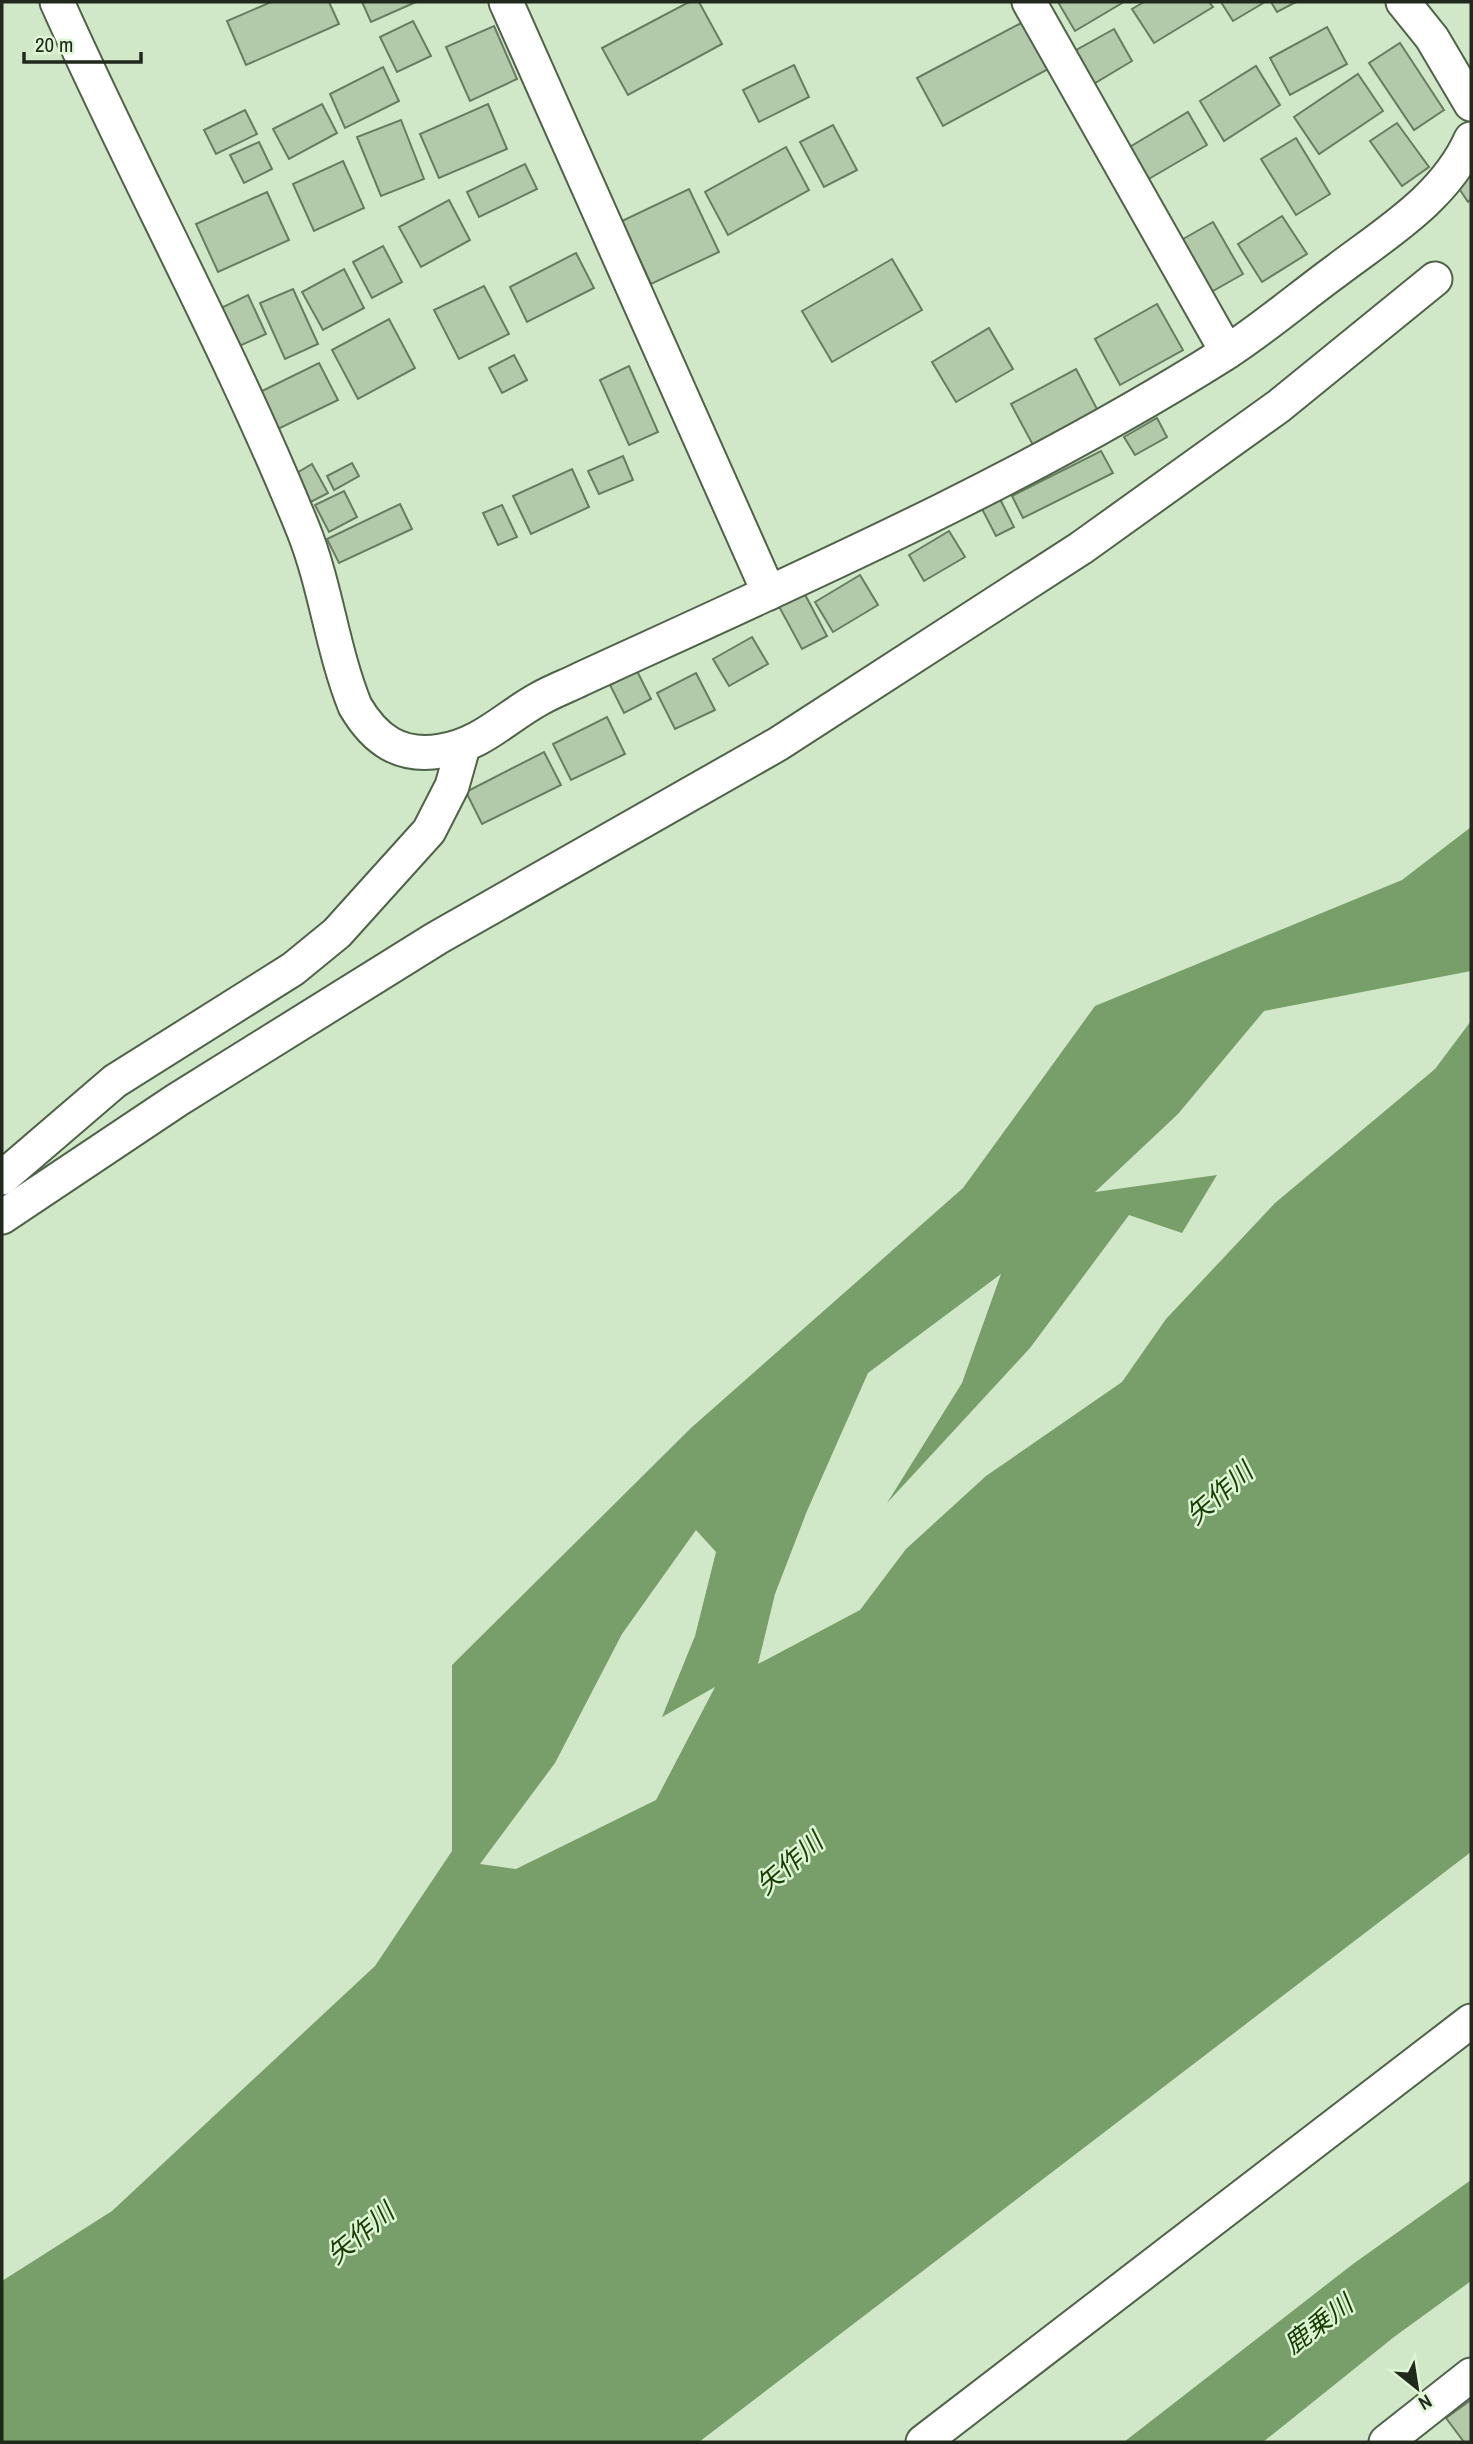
<svg xmlns="http://www.w3.org/2000/svg" width="1473" height="2444" viewBox="0 0 1473 2444" font-family="'Archivo Narrow','Noto Sans JP',sans-serif">
<rect width="100%" height="100%" fill="#d1e8c8"/>
<g fill="#789e69" fill-rule="evenodd">
<path d="M 1471,827 L 1471,971 L 1264,1011 L 1178,1114 L 1095,1192 L 1217,1175 L 1182,1233 L 1129,1215 L 1030,1348 L 887,1503 L 962,1383 L 1001,1274 L 868,1373 L 807,1511 L 775,1594 L 758,1664 L 860,1610 L 906,1549 L 986,1476 L 1122,1382 L 1166,1319 L 1275,1203 L 1435,1069 L 1471,1021 L 1471,1852 L 699,2442 L 2,2442 L 2,2281 L 112,2211 L 375,1966 L 452,1851 L 452,1665 L 691,1428 L 963,1188 L 1095,1006 L 1402,880 ZM 696,1530 L 716,1552 L 695,1636 L 662,1717 L 715,1687 L 656,1800 L 516,1869 L 480,1864 L 555,1763 L 622,1634 Z"/>
<path d="M 1471,2180 L 1471,2281 L 1394,2337 L 1263,2442 L 1124,2442 L 1353,2264 Z"/>
</g>
<g fill="#b3caaa" stroke="#687d60" stroke-width="2">
<path d="M 271,2 L 329,2 L 339,24 L 246,65 L 227,21 Z"/>
<path d="M 362,2 L 416,2 L 371,22 Z"/>
<path d="M 689,2 L 699,2 L 722,44 L 628,95 L 602,48 Z"/>
<path d="M 1058,2 L 1121,2 L 1122,3 L 1075,31 Z"/>
<path d="M 1144,2 L 1209,2 L 1213,7 L 1154,43 L 1132,9 Z"/>
<path d="M 1221,2 L 1265,2 L 1233,21 Z"/>
<path d="M 1271,2 L 1296,2 L 1277,12 Z"/>
<path d="M 413,21 L 431,56 L 397,72 L 380,37 Z"/>
<path d="M 1025,21 L 1050,68 L 943,126 L 917,78 Z"/>
<path d="M 494,26 L 517,79 L 470,101 L 446,47 Z"/>
<path d="M 1327,27 L 1347,64 L 1290,95 L 1270,58 Z"/>
<path d="M 1114,29 L 1132,61 L 1090,86 L 1071,53 Z"/>
<path d="M 1400,43 L 1444,110 L 1414,130 L 1369,63 Z"/>
<path d="M 794,65 L 809,97 L 759,122 L 743,90 Z"/>
<path d="M 1256,66 L 1280,105 L 1224,141 L 1200,101 Z"/>
<path d="M 383,67 L 399,101 L 345,128 L 330,94 Z"/>
<path d="M 1358,74 L 1383,111 L 1319,154 L 1294,117 Z"/>
<path d="M 322,104 L 337,133 L 289,159 L 273,129 Z"/>
<path d="M 488,104 L 507,149 L 439,178 L 420,134 Z"/>
<path d="M 245,110 L 257,134 L 216,154 L 204,130 Z"/>
<path d="M 1188,112 L 1207,145 L 1147,180 L 1128,148 Z"/>
<path d="M 401,120 L 424,179 L 381,196 L 357,137 Z"/>
<path d="M 1397,123 L 1429,167 L 1402,186 L 1370,141 Z"/>
<path d="M 833,125 L 857,170 L 824,187 L 800,142 Z"/>
<path d="M 1296,138 L 1330,194 L 1296,215 L 1261,159 Z"/>
<path d="M 259,142 L 272,169 L 244,183 L 230,155 Z"/>
<path d="M 786,147 L 809,190 L 728,235 L 705,192 Z"/>
<path d="M 1471,160 L 1471,199 L 1468,202 L 1456,184 Z"/>
<path d="M 343,161 L 364,208 L 314,231 L 293,184 Z"/>
<path d="M 525,164 L 537,189 L 479,217 L 467,192 Z"/>
<path d="M 689,189 L 719,252 L 651,284 L 622,221 Z"/>
<path d="M 267,192 L 289,240 L 218,272 L 196,224 Z"/>
<path d="M 449,200 L 470,240 L 421,267 L 399,227 Z"/>
<path d="M 1282,216 L 1307,254 L 1262,282 L 1238,244 Z"/>
<path d="M 1213,222 L 1243,274 L 1206,295 L 1176,243 Z"/>
<path d="M 383,246 L 402,282 L 372,298 L 353,262 Z"/>
<path d="M 576,253 L 594,288 L 527,322 L 510,287 Z"/>
<path d="M 892,259 L 922,310 L 832,362 L 802,311 Z"/>
<path d="M 344,269 L 364,308 L 323,330 L 302,292 Z"/>
<path d="M 484,286 L 509,334 L 459,359 L 434,310 Z"/>
<path d="M 293,289 L 318,344 L 285,359 L 260,303 Z"/>
<path d="M 248,295 L 266,334 L 237,347 L 219,309 Z"/>
<path d="M 1157,304 L 1183,350 L 1120,385 L 1095,339 Z"/>
<path d="M 389,319 L 415,368 L 358,399 L 332,350 Z"/>
<path d="M 989,328 L 1013,369 L 956,402 L 932,362 Z"/>
<path d="M 514,355 L 527,380 L 502,393 L 489,368 Z"/>
<path d="M 319,363 L 338,400 L 278,429 L 260,392 Z"/>
<path d="M 629,366 L 658,432 L 629,445 L 600,380 Z"/>
<path d="M 1076,369 L 1098,411 L 1033,445 L 1011,404 Z"/>
<path d="M 1157,418 L 1167,437 L 1135,455 L 1124,437 Z"/>
<path d="M 1101,451 L 1113,473 L 1023,518 L 1012,496 Z"/>
<path d="M 623,456 L 633,480 L 599,494 L 588,471 Z"/>
<path d="M 352,463 L 359,476 L 334,490 L 327,476 Z"/>
<path d="M 312,464 L 328,493 L 305,505 L 290,477 Z"/>
<path d="M 572,469 L 589,507 L 531,534 L 513,496 Z"/>
<path d="M 344,491 L 357,517 L 329,532 L 315,505 Z"/>
<path d="M 999,497 L 1014,527 L 996,536 L 981,507 Z"/>
<path d="M 400,504 L 412,529 L 339,563 L 327,539 Z"/>
<path d="M 502,505 L 517,537 L 498,545 L 483,513 Z"/>
<path d="M 949,531 L 965,557 L 924,581 L 909,555 Z"/>
<path d="M 860,575 L 878,605 L 833,632 L 815,602 Z"/>
<path d="M 801,587 L 827,636 L 802,649 L 776,601 Z"/>
<path d="M 752,637 L 768,664 L 729,686 L 713,659 Z"/>
<path d="M 637,671 L 651,699 L 624,713 L 610,685 Z"/>
<path d="M 696,673 L 715,710 L 675,729 L 657,693 Z"/>
<path d="M 607,717 L 625,754 L 571,780 L 553,744 Z"/>
<path d="M 544,752 L 561,785 L 482,824 L 466,792 Z"/>
<path d="M 1471,2400 L 1471,2442 L 1464,2442 L 1446,2418 Z"/>
</g>
<g fill="none" stroke-linecap="round" stroke-linejoin="round">
<g stroke="#4f6348" stroke-width="37">
<g id="minor">
<path d="M 57,2 C 136,179 230,349 303,529 C 326,586 332,649 355,706 C 375,740 400,758 441,751 C 481,745 506,717 539,699 C 553,691 567,686 581,679 C 799,579 1021,482 1224,354 C 1263,329 1299,298 1336,271 C 1386,233 1445,198 1471,139"/>
<path d="M 506,2 L 769,593"/>
<path d="M 1029,2 L 1227,352"/>
<path d="M 1403,2 L 1432,38 L 1471,104"/>
<path d="M 2,1178 L 115,1081 L 293,969 L 337,933 L 429,831 L 452,786 L 463,747"/>
<path d="M 2,1217 L 177,1100 L 437,938 L 778,744 L 1081,548 L 1279,406 L 1435,279"/>
<path d="M 923,2442 L 1471,2021"/>
<path d="M 1386,2442 L 1471,2375"/>
</g>
</g>
<use href="#minor" stroke="#fff" stroke-width="33"/>
</g>
<g text-anchor="middle" dominant-baseline="central" stroke-width="5" stroke-linejoin="round" paint-order="stroke">
<g font-size="26" font-style="italic" fill="#183d03" stroke="#def6d5">
<text transform="translate(1219 1493) rotate(-41)">矢作川</text>
<text transform="translate(789 1863) rotate(-41)">矢作川</text>
<text transform="translate(360 2233) rotate(-40)">矢作川</text>
<text transform="translate(1318 2324) rotate(-37)">鹿乗川</text>
</g>
</g>
<rect width="1473" height="2444" fill="none" stroke="#21291d" stroke-width="7"/>
<g transform="translate(1417 2388) rotate(150)" stroke="#def6d5" stroke-width="5" paint-order="stroke">
<path d="M0-5L12 26L0 18L-12 26Z" fill="#21291d"/>
<text y="-10" font-size="19" font-weight="bold" text-anchor="middle" fill="#21291d">N</text>
</g>
<path d="M24 52v10h117v-10" fill="none" stroke="#21291d" stroke-width="3.5"/>
<text x="35" y="52" font-size="21" fill="#21291d" stroke="#def6d5" stroke-width="5" paint-order="stroke">20 m</text>
</svg>
